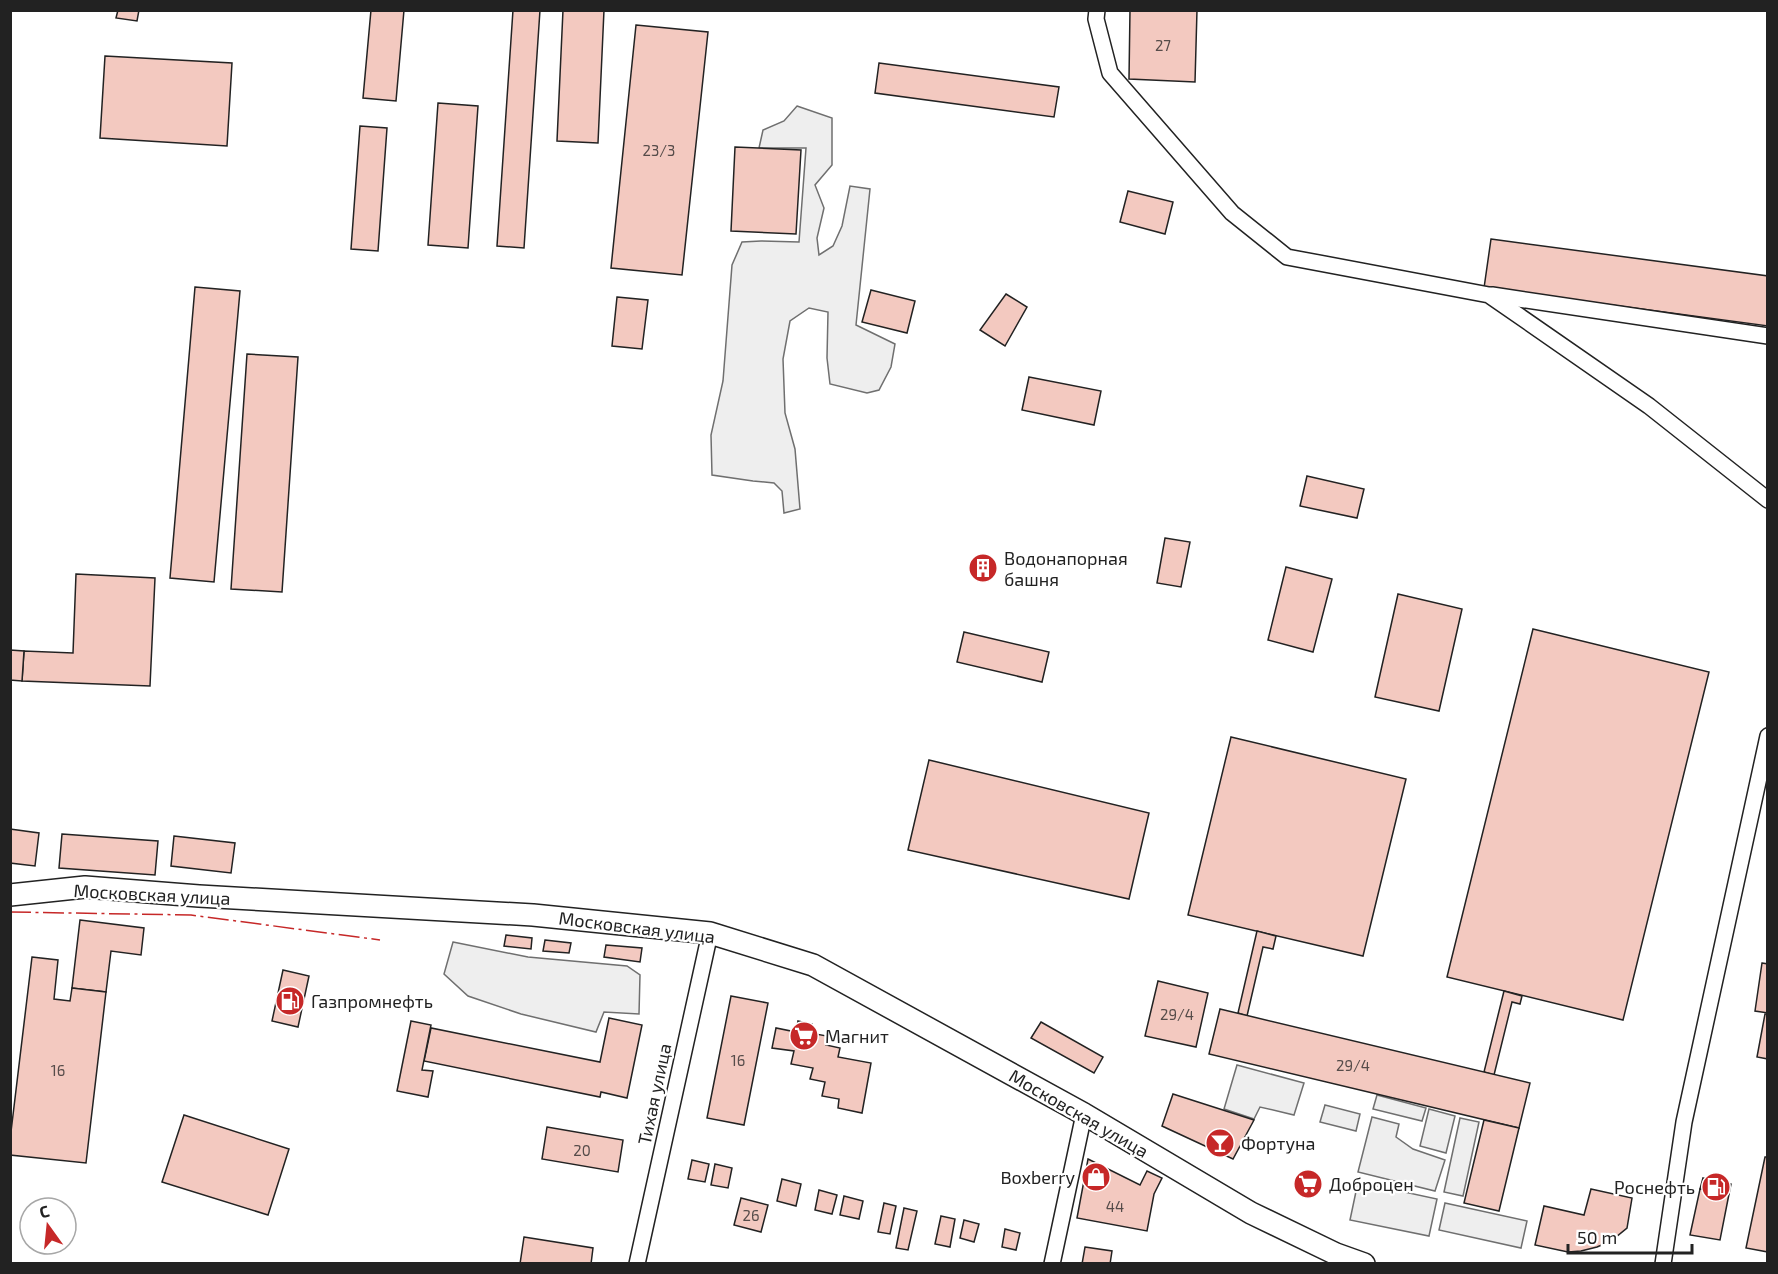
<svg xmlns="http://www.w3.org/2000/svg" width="1778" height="1274" viewBox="0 0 1778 1274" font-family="'Exo 2',sans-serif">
<rect width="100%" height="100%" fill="#fff"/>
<g fill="#eee" stroke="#6f6f6f" stroke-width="1.5">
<path d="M 797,106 L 832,118 L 832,165 L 815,185 L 824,208 L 817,238 L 819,255 L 833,246 L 842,226 L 850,186 L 870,189 L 856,325 L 895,344 L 891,367 L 879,390 L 867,393 L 830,384 L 827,358 L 828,312 L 809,308 L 790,321 L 783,359 L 785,413 L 795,449 L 800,509 L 784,513 L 782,491 L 774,483 L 753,481 L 712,475 L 711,435 L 723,381 L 732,265 L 742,242 L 761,241 L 799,242 L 806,148 L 759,148 L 763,130 L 784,121 Z"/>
<path d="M 453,942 L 528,957 L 627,966 L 640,975 L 639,1014 L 604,1012 L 596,1032 L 521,1014 L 468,996 L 444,974 Z"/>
<path d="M 1237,1065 L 1304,1083 L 1294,1115 L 1260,1107 L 1254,1119 L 1224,1109 Z"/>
<path d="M 1377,1095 L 1426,1108 L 1422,1121 L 1373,1109 Z"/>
<path d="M 1325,1105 L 1360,1114 L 1356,1131 L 1320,1122 Z"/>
<path d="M 1429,1109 L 1455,1116 L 1446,1153 L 1420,1146 Z"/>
<path d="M 1372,1117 L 1399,1124 L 1396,1137 L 1413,1149 L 1445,1160 L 1435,1191 L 1358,1172 Z"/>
<path d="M 1460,1118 L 1479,1122 L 1463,1196 L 1444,1192 Z"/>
<path d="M 1358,1182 L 1437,1199 L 1429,1236 L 1350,1220 Z"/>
<path d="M 1445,1203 L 1527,1221 L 1521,1248 L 1439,1230 Z"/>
</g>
<g fill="#f3c9c0" stroke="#222" stroke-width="1.5">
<path d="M 118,10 L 139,10 L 137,21 L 116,18 Z"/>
<path d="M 371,10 L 404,10 L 396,101 L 363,98 Z"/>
<path d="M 513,10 L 540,10 L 524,248 L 497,246 Z"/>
<path d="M 563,10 L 604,10 L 598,143 L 557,141 Z"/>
<path d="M 1130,10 L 1197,10 L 1195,82 L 1129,79 Z"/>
<path d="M 636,25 L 708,32 L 682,275 L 611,268 Z"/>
<path d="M 105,56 L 232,63 L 227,146 L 100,138 Z"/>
<path d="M 879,63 L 1059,87 L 1054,117 L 875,93 Z"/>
<path d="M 438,103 L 478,106 L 468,248 L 428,245 Z"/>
<path d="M 360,126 L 387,128 L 378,251 L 351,249 Z"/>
<path d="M 735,147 L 801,150 L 796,234 L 731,231 Z"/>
<path d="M 1128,191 L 1173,202 L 1165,234 L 1120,222 Z"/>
<path d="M 1491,239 L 1768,276 L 1768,326 L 1484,288 Z"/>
<path d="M 195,287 L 240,291 L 214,582 L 170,578 Z"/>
<path d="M 871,290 L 915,301 L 907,333 L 862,322 Z"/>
<path d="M 1006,294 L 1027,307 L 1005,346 L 980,330 Z"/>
<path d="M 617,297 L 648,300 L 642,349 L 612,346 Z"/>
<path d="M 247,354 L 298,357 L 282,592 L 231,589 Z"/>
<path d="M 1029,377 L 1101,391 L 1094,425 L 1022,410 Z"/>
<path d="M 1307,476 L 1364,489 L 1357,518 L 1300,506 Z"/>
<path d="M 1165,538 L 1190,542 L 1181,587 L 1157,583 Z"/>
<circle cx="983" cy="568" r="10"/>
<path d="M 1286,567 L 1332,579 L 1313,652 L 1268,640 Z"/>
<path d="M 76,574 L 155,578 L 150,686 L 22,681 L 24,651 L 73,653 Z"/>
<path d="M 1398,594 L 1462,609 L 1439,711 L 1375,697 Z"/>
<path d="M 1533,629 L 1709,672 L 1623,1020 L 1447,977 Z"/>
<path d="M 964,632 L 1049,652 L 1042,682 L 957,662 Z"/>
<path d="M 10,650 L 24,651 L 22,681 L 10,680 Z"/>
<path d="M 1231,737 L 1406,779 L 1363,956 L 1188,915 Z"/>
<path d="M 929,760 L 1149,813 L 1129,899 L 908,850 Z"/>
<path d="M 10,829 L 39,833 L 35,866 L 10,863 Z"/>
<path d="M 62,834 L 158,841 L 155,875 L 59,868 Z"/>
<path d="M 174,836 L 235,843 L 231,873 L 171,866 Z"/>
<path d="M 80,920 L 144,928 L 141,955 L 111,951 L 106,992 L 72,988 Z"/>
<path d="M 1257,931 L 1276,936 L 1273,949 L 1263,947 L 1247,1016 L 1238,1013 Z"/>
<path d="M 506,935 L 532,938 L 531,949 L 504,946 Z"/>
<path d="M 545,940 L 571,943 L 569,953 L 543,951 Z"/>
<path d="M 606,945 L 642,948 L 640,962 L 604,957 Z"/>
<path d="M 32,957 L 58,960 L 54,999 L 70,1001 L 72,988 L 106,992 L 86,1163 L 10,1155 L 10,1140 Z"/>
<path d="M 1762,963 L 1768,964 L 1768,1013 L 1755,1011 Z"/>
<path d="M 283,970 L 309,976 L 298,1027 L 272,1021 Z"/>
<path d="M 1158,981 L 1208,993 L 1196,1047 L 1145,1036 Z"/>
<path d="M 1504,991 L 1522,996 L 1520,1004 L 1512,1002 L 1494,1075 L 1484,1072 Z"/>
<path d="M 731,996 L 768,1003 L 744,1125 L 707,1118 Z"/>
<path d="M 1220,1009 L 1530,1083 L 1519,1128 L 1209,1054 Z"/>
<path d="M 1765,1014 L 1768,1014 L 1768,1059 L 1757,1057 Z"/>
<path d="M 609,1018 L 642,1025 L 627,1098 L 601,1092 L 600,1097 L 424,1061 L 431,1028 L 600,1062 Z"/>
<path d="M 411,1021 L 431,1025 L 422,1070 L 433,1071 L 428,1097 L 397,1091 Z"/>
<path d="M 798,1021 L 812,1024 L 810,1033 L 827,1036 L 826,1045 L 840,1048 L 838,1057 L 871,1063 L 862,1113 L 838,1108 L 839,1099 L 822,1096 L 825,1082 L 810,1079 L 813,1068 L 791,1064 L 794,1051 L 772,1048 L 776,1028 L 796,1032 Z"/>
<path d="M 1041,1022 L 1103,1057 L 1094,1073 L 1031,1038 Z"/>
<path d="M 1173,1094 L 1254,1120 L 1233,1159 L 1162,1126 Z"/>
<path d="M 184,1115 L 289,1149 L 268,1215 L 162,1182 Z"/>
<path d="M 1484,1120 L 1519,1128 L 1499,1211 L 1464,1203 Z"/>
<path d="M 547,1127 L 623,1140 L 618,1172 L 542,1159 Z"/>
<path d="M 1765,1157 L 1768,1157 L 1768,1252 L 1746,1248 Z"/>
<path d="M 1088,1159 L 1140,1185 L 1147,1171 L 1162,1178 L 1154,1194 L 1147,1231 L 1077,1218 Z"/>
<path d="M 692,1160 L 709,1164 L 705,1182 L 688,1179 Z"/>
<path d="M 715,1164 L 732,1168 L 728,1188 L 711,1185 Z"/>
<path d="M 1703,1178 L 1731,1184 L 1729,1194 L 1700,1189 Z"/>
<path d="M 782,1179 L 801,1184 L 796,1206 L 777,1201 Z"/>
<path d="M 1591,1189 L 1632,1198 L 1627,1228 L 1611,1241 L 1597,1247 L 1581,1251 L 1568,1252 L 1535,1245 L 1544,1206 L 1584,1215 Z"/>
<path d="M 1700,1189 L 1729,1194 L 1720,1240 L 1690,1235 Z"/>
<path d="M 819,1190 L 837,1195 L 832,1214 L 815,1210 Z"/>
<path d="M 844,1196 L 863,1201 L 859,1219 L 840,1215 Z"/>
<path d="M 741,1198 L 768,1205 L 761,1232 L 734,1225 Z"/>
<path d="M 884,1203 L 896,1206 L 890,1234 L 878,1232 Z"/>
<path d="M 904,1208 L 917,1211 L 908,1250 L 896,1248 Z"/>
<path d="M 941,1216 L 955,1219 L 950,1247 L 935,1244 Z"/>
<path d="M 964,1220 L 979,1224 L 974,1242 L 960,1238 Z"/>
<path d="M 1005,1229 L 1020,1233 L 1016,1250 L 1002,1247 Z"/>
<path d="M 524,1237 L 593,1248 L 591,1264 L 520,1264 Z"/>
<path d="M 1085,1247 L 1112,1251 L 1110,1264 L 1082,1264 Z"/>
</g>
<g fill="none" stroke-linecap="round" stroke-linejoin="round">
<g stroke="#222" stroke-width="18">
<g id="street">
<path d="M 1097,10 L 1096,19 L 1110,73 L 1232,213 L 1287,257 L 1489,295 L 1649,406 L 1768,500"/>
<path d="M 1492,295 L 1768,336"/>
<path d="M 637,1264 L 710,933"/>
<path d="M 1052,1264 L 1084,1114"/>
<path d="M 1663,1264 L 1684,1122 L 1768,736"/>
</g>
</g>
<g stroke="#222" stroke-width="24">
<path id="secondary" d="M 10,895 L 85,887 L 199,896 L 533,915 L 710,933 L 813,965 L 1084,1114 L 1251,1213 L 1336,1254 L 1364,1264"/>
</g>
<use href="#street" stroke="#fff" stroke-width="15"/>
<use href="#secondary" stroke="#fff" stroke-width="21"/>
<path stroke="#c62828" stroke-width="1.5" stroke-dasharray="21 4.5 3 4.5" stroke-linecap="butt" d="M 10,912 L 191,915 L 380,940"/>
</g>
<defs>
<g id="building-disc" transform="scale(1.5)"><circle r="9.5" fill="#c62828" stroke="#fff"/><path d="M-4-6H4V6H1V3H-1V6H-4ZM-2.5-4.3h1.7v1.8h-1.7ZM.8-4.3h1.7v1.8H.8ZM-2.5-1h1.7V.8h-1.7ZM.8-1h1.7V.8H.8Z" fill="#fff"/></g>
<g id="fuel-disc" transform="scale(1.5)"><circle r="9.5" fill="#c62828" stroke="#fff"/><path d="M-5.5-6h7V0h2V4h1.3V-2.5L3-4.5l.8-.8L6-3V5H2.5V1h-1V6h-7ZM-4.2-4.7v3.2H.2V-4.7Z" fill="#fff"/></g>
<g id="supermarket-disc" transform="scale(1.5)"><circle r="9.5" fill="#c62828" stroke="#fff"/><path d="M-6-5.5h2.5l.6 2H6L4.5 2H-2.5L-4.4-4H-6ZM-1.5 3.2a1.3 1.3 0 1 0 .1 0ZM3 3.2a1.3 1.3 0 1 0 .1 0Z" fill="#fff"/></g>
<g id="bar-disc" transform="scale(1.5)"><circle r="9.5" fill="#c62828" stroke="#fff"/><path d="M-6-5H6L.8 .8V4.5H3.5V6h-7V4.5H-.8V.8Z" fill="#fff"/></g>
<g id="shop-disc" transform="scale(1.5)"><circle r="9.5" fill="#c62828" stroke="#fff"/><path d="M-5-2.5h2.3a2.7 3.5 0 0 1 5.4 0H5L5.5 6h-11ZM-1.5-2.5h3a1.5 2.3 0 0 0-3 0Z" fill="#fff"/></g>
</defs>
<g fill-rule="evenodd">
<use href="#building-disc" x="983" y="568"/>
<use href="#fuel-disc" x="290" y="1001"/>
<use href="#supermarket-disc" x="804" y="1036"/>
<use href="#bar-disc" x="1220" y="1143"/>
<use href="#shop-disc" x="1096" y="1177"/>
<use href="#supermarket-disc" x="1308" y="1184"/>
<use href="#fuel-disc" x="1716" y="1187"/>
</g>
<g text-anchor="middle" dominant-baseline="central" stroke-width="4.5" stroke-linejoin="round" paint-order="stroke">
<g font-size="15" fill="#564c4a">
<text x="1163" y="45">27</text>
<text x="659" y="150">23/3</text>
<text x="1177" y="1014">29/4</text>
<text x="738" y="1060">16</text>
<text x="1353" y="1065">29/4</text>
<text x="58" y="1070">16</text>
<text x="582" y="1150">20</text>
<text x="1115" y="1206">44</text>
<text x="751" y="1215">26</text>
</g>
<g font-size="18" fill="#222" stroke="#fff" text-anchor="start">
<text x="1004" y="558">Водонапорная<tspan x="1004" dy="21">башня</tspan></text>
<text x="311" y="1001">Газпромнефть</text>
<text x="825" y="1036">Магнит</text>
<text x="1241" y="1143">Фортуна</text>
<text x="1075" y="1177" text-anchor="end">Boxberry</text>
<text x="1329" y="1184">Доброцен</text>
<text x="1695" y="1187" text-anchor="end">Роснефть</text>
</g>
<g font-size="18" fill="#222" stroke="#fff">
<text transform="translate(152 894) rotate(3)">Московская улица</text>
<text transform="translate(637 927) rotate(7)">Московская улица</text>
<text transform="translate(654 1094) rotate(-78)">Тихая улица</text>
<text transform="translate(1079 1113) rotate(30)">Московская улица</text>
</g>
</g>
<rect width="1778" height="1274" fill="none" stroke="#222222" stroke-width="24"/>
<g transform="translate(48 1226) rotate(345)"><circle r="28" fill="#ffffff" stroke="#a7a7a7" stroke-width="1.5"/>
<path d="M0-4.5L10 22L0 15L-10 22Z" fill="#c62828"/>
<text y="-9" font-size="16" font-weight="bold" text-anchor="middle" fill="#222222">С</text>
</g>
<path d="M1568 1244v9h124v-9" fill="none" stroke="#222222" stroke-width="3"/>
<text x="1577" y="1244" font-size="18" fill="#222222" stroke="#ffffff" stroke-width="4.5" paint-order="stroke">50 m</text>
</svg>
